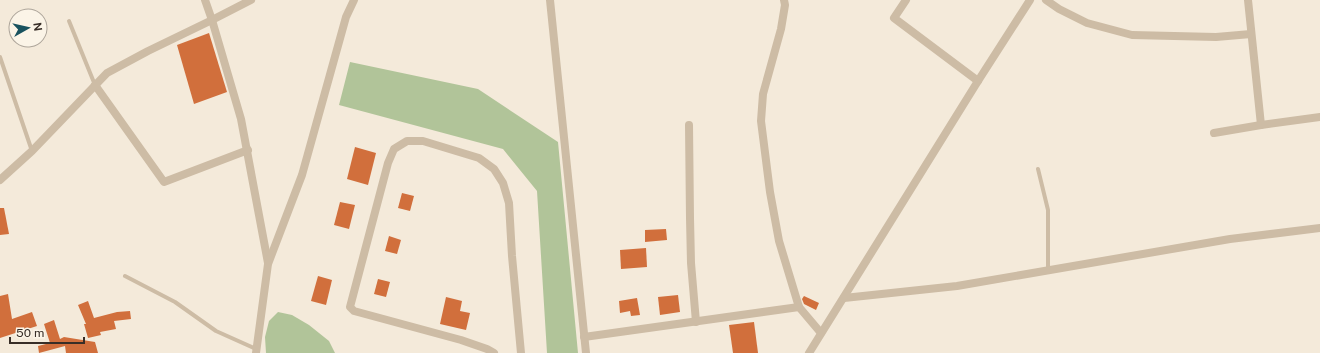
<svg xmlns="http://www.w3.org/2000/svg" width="1320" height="353" viewBox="0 0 1320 353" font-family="'Public Sans',sans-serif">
<rect width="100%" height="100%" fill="#f4eada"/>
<g fill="#b1c499">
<path d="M 350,62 L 478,89 L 558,142 L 578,353 L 547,353 L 537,191 L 503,149 L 339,105 Z"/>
<path d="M 278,312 L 292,315 L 309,325 L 329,341 L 335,353 L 266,353 L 265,337 L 269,321 Z"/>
</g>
<g fill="#d16f3c">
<path d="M 209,33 L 227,92 L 194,104 L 177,45 Z"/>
<path d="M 355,147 L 376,153 L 368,185 L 347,179 Z"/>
<path d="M 402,193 L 414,196 L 410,211 L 398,208 Z"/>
<path d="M 340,202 L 355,205 L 349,229 L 334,225 Z"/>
<path d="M 0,208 L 4,208 L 9,234 L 0,235 Z"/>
<path d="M 666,229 L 667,240 L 645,242 L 645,230 Z"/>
<path d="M 389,236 L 401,240 L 397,254 L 385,251 Z"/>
<path d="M 646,248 L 647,267 L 621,269 L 620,250 Z"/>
<path d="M 318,276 L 332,280 L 326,305 L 311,301 Z"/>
<path d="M 378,279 L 390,282 L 386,297 L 374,294 Z"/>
<path d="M 8,294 L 12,319 L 32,312 L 37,326 L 0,338 L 0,296 Z"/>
<path d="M 678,295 L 680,312 L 660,315 L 658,297 Z"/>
<path d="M 804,296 L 819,303 L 816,310 L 804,304 L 802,299 Z"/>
<path d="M 446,297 L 462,301 L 460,311 L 470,313 L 466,330 L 440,324 Z"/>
<path d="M 637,298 L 640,315 L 631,316 L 630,311 L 620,313 L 619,301 Z"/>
<path d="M 88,301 L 94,318 L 117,312 L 130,311 L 131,319 L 114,321 L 116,329 L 100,332 L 101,335 L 88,338 L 84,324 L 86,324 L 78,305 Z"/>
<path d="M 54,320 L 60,339 L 64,337 L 95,342 L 98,353 L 66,353 L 65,346 L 39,353 L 38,346 L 50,343 L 44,324 Z"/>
<path d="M 754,322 L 758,353 L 733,353 L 729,325 Z"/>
</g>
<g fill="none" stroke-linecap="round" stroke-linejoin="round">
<g stroke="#cdbca5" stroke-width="4">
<path d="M 69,21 L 95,85"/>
<path d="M 0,57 L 32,151"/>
<path d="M 1038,169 L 1048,210 L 1048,270"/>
<path d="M 125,276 L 175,302 L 216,331 L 256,349"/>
</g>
<g stroke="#cdbca5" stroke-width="8">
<path d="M 205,0 L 212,20 L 241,119 L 268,263"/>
<path d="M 550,0 L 586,353"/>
<path d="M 784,0 L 785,5 L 781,29 L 763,94 L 761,121 L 770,192 L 779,241 L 799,307 L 821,333"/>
<path d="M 906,0 L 894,18 L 978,81"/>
<path d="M 1046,0 L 1059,9 L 1087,23 L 1132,35 L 1216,37 L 1251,34"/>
<path d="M 1248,0 L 1261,125"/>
<path d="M 95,85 L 164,182 L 248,150"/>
<path d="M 689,125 L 690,218 L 691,263 L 696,322"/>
<path d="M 1214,133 L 1261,125 L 1320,117"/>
<path d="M 0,180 L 32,151 L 107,73 L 148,51 L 212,20 L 251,0"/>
<path d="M 844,298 L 957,286 L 1230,239 L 1320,228"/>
<path d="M 584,337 L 799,307"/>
<path d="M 256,353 L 268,264 L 302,175 L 346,17 L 354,0"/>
<path d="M 494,353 L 487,349 L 461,340 L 354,311 L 350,307 L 388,163 L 394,149 L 407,141 L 423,141 L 479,158 L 494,169 L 503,183 L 509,203 L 512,256 L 521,353"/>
<path d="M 809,353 L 978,81 L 1030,0"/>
</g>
</g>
<g transform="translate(28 28) rotate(82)"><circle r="19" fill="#fbf4e7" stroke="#ada59a"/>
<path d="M0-3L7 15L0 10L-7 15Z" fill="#19525e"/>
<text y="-6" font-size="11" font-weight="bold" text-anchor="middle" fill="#382e27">N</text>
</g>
<path d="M10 337v6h74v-6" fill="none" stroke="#382e27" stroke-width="2"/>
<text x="16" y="337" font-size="12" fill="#382e27" stroke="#fbf4e7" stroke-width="3" paint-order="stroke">50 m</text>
</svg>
